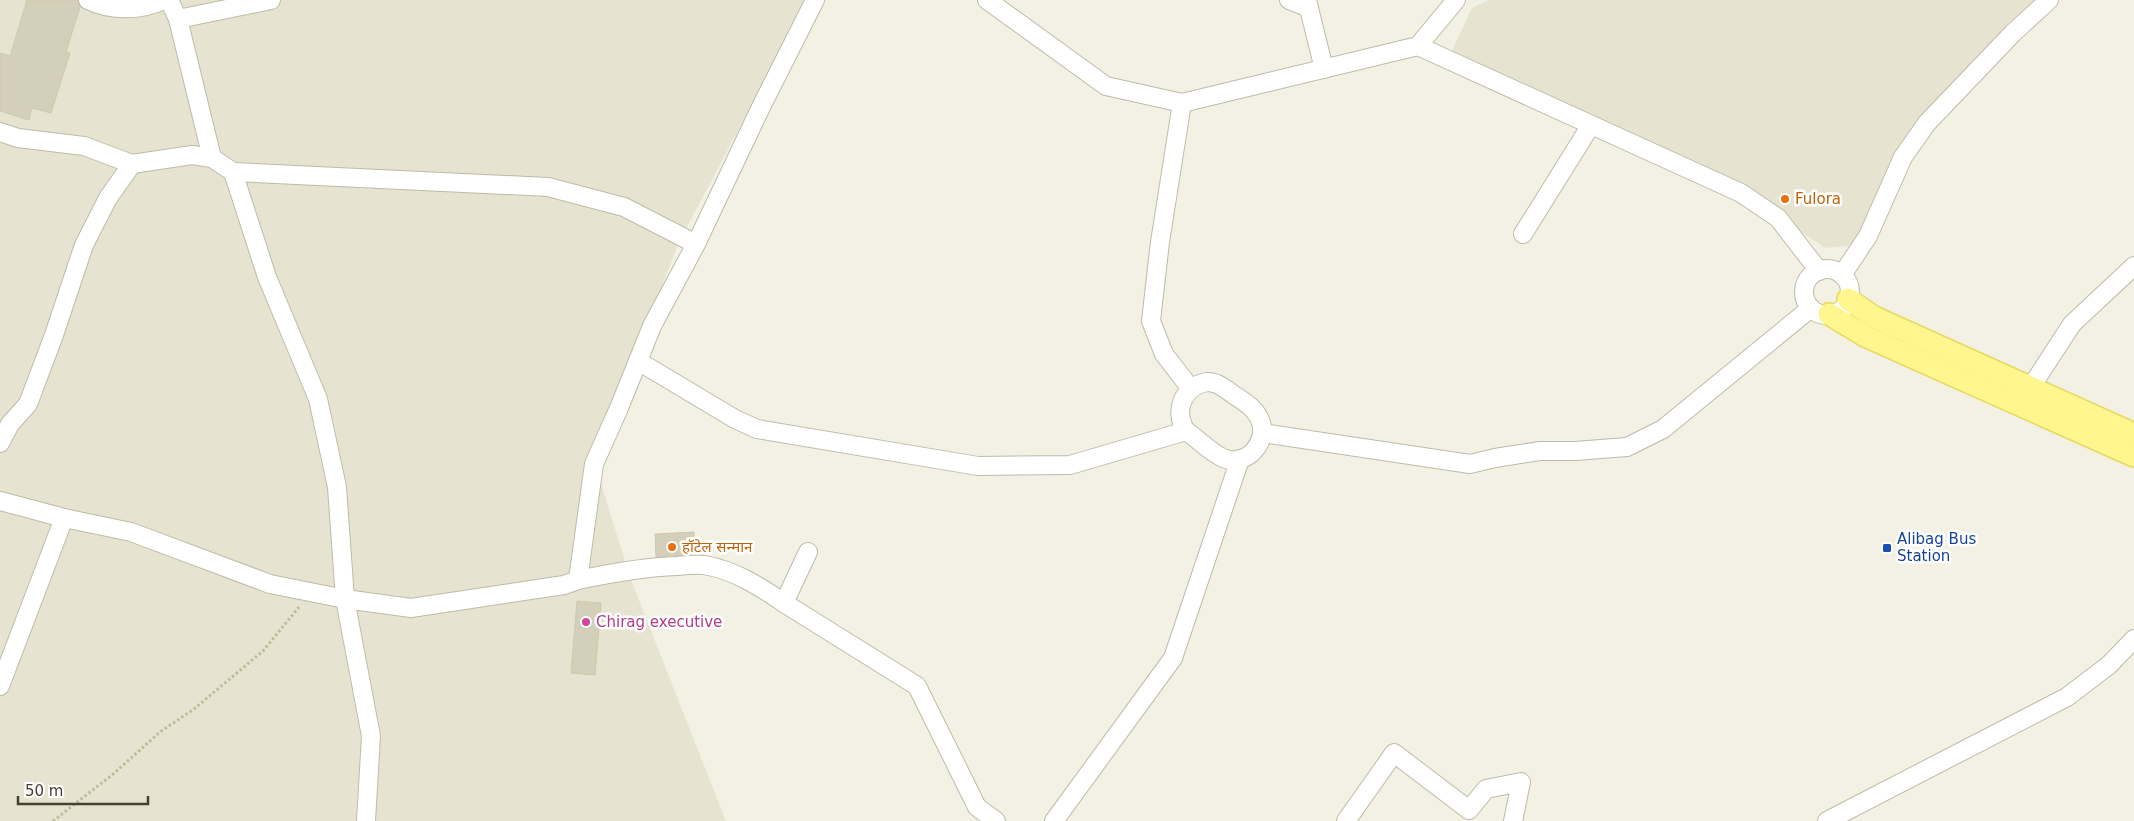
<svg xmlns="http://www.w3.org/2000/svg" width="2134" height="821" viewBox="0 0 2134 821" font-family="'DejaVu Sans','Noto Sans Devanagari',sans-serif">
<rect width="100%" height="100%" fill="#f2f1e3"/>
<g fill="#e6e4d1">
<path d="M 0,0 L 807,0 L 679,242 L 594,461 L 631,580 L 726,821 L 0,821 Z"/>
<path d="M 1489,0 L 2047,0 L 1897,154 L 1858,245 L 1825,248 L 1740,190 L 1449,57 L 1472,8 Z"/>
</g>
<g fill="#d4cfb9" stroke="#cfc8ac">
<path d="M 27,0 L 78,0 L 80,7 L 66,52 L 70,53 L 51,113 L 32,108 L 29,120 L 0,111 L 0,53 L 10,56 Z"/>
<path d="M 694,532 L 694,554 L 656,557 L 655,534 Z"/>
<path d="M 577,601 L 601,603 L 595,675 L 571,673 Z"/>
</g>
<g fill="none" stroke-linecap="round" stroke-linejoin="round">
<g stroke="#bebba6" stroke-width="20">
<g id="minor">
<path d="M 88,0 C 110,11 142,11 163,0"/>
<path d="M 169,0 L 178,19 L 271,0"/>
<path d="M 987,0 L 1106,86 L 1182,103 L 1418,46 L 1456,0"/>
<path d="M 1289,0 L 1309,8"/>
<path d="M 1307,0 L 1324,69"/>
<path d="M 178,19 L 212,158"/>
<path d="M 1418,46 L 1741,193 L 1778,218 L 1819,271"/>
<path d="M 1182,103 L 1160,242 L 1151,321 L 1164,354 L 1191,389"/>
<path d="M 0,132 L 18,138 L 84,146 L 132,164"/>
<path d="M 233,172 L 267,277 L 318,399 L 337,487 L 345,599 L 411,608 L 564,585 L 578,580 L 594,464 L 619,408 L 652,326 L 696,244 L 760,109 L 815,0"/>
<path d="M 1523,234 L 1591,125"/>
<circle cx="1827" cy="292" r="23"/>
<path d="M 1842,275 L 1868,236 L 1903,157 L 1927,123 L 2013,33 L 2049,0"/>
<path d="M 638,361 L 735,419 L 757,429 L 978,466 L 1070,465 L 1186,431"/>
<path d="M 1207,382 C 1218,382 1224,388 1234,395 C 1243,401 1254,407 1259,418 C 1271,439 1247,469 1223,458 C 1210,452 1198,439 1186,431 C 1173,411 1183,386 1207,382 Z"/>
<path d="M 2031,387 L 2072,324 L 2134,266"/>
<path d="M 1263,433 L 1470,464 L 1495,458 L 1540,451 L 1575,451 L 1627,447 L 1663,429 L 1811,308"/>
<path d="M 0,443 L 10,424 L 28,404 L 54,335 L 84,245 L 108,198 L 132,164 L 192,155 L 212,158 L 233,172 L 548,187 L 624,207 L 696,244"/>
<path d="M 0,501 L 64,518 L 131,532 L 270,584 L 345,599 L 371,736 L 366,821"/>
<path d="M 808,552 L 784,603 L 917,686 L 977,807 L 996,821"/>
<path d="M 578,580 C 611,573 643,567 677,566 C 686,565 696,564 704,565 C 734,570 759,586 784,603"/>
<path d="M 0,686 L 64,518"/>
<path d="M 1054,821 L 1173,658 L 1240,459"/>
<path d="M 1346,821 L 1394,753 L 1469,810 L 1486,789 L 1521,782 L 1513,821"/>
<path d="M 1827,821 L 2067,697 L 2109,665 L 2134,639"/>
</g>
</g>
<g stroke="#e6d95d" stroke-width="24">
<g id="major">
<path d="M 1848,299 L 1874,317 L 2134,434"/>
<path d="M 1829,314 L 1865,336 L 2134,456"/>
</g>
</g>
<path stroke="#c0ba97" stroke-width="3" stroke-dasharray="2.5 2.5" stroke-linecap="butt" d="M 53,821 L 112,775 L 160,732 L 194,709 L 263,651 L 299,607"/>
<use href="#minor" stroke="#fff" stroke-width="18"/>
<use href="#major" stroke="#fff690" stroke-width="21"/>
</g>
<g fill="#e8710a" stroke="#fff" stroke-width="2">
<circle cx="1785" cy="199" r="5"/>
<circle cx="672" cy="547" r="5"/>
</g>
<rect fill="#1a4fb4" stroke="#fff" stroke-width="2" x="1882" y="543" width="10" height="10" rx="2.5"/>
<circle fill="#d1479c" stroke="#fff" stroke-width="2" cx="586" cy="622" r="5"/>
<g text-anchor="middle" dominant-baseline="central" stroke-width="5" stroke-linejoin="round" paint-order="stroke">
<g font-size="15" fill="#c56008" stroke="#fff" text-anchor="start">
<text x="1795" y="199">Fulora</text>
<text x="682" y="547">हॉटेल सन्मान</text>
</g>
<g font-size="15" fill="#164399" stroke="#fff" text-anchor="start">
<text x="1897" y="539">Alibag Bus<tspan x="1897" dy="17">Station</tspan></text>
</g>
<g font-size="15" fill="#b23c85" stroke="#fff" text-anchor="start">
<text x="596" y="622">Chirag executive</text>
</g>
</g>
<path d="M18 796v8h130v-8" fill="none" stroke="#444133" stroke-width="2.5"/>
<text x="25" y="796" font-size="15" fill="#444133" stroke="#ffffff" stroke-width="4" paint-order="stroke">50 m</text>
</svg>
